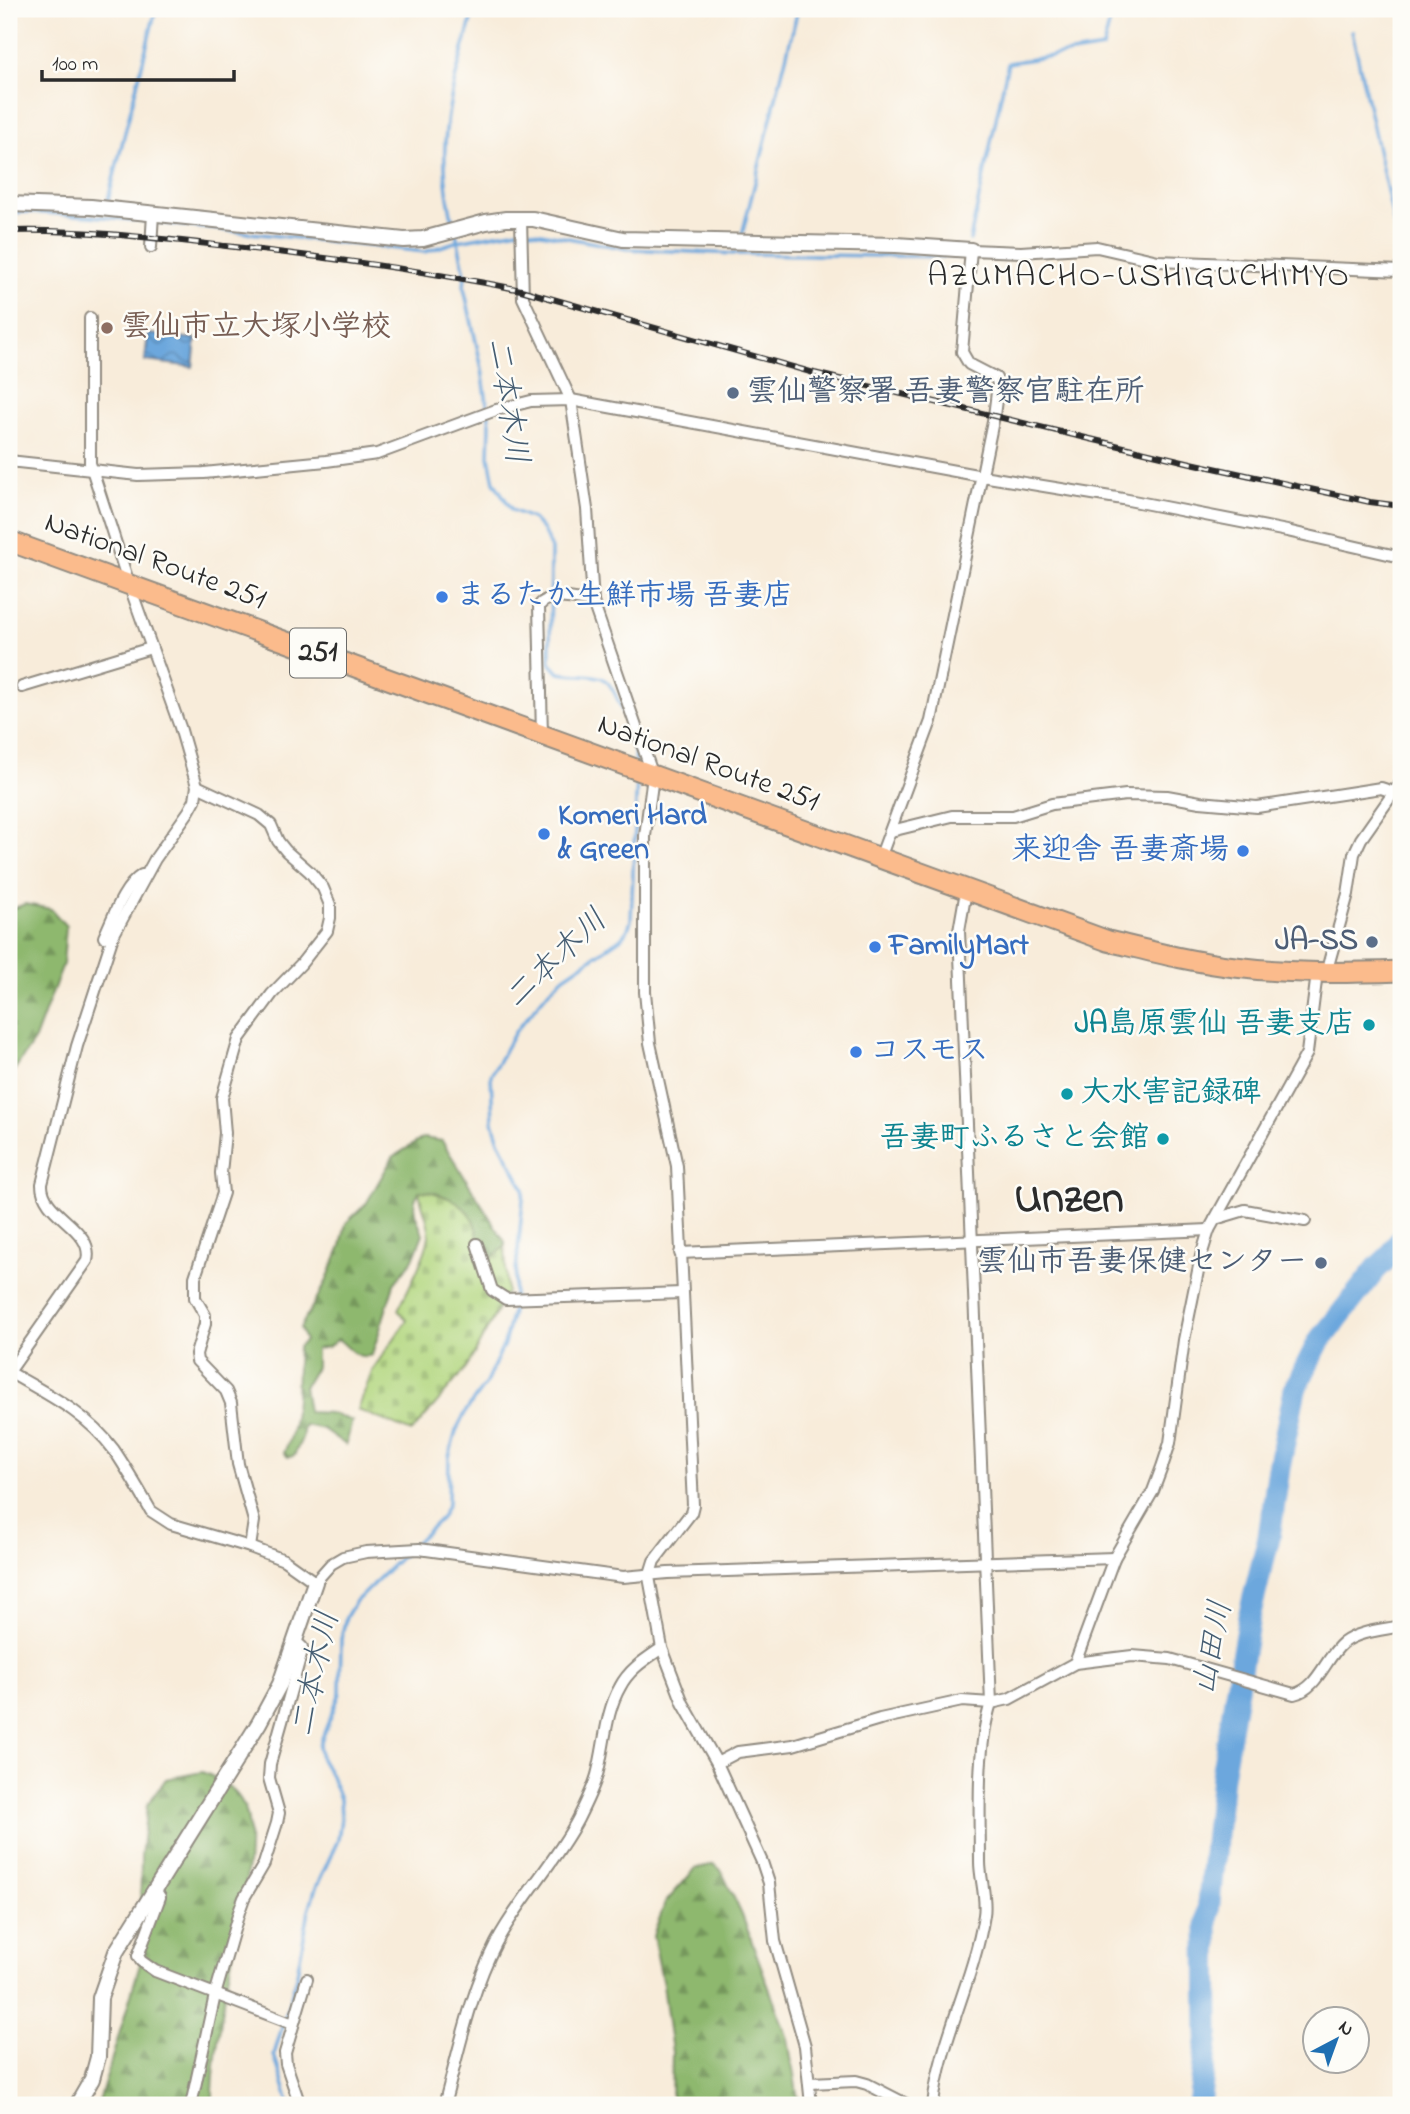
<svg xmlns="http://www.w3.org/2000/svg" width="1410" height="2114" viewBox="0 0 1410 2114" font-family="'Indie Flower','Klee One',sans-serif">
<defs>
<pattern id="forest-firs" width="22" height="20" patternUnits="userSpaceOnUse" patternTransform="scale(1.75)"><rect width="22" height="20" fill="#8eb86e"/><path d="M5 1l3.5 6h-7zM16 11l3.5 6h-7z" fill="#74965b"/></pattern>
<pattern id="cemetery-stones" width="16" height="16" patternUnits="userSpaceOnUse" patternTransform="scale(1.75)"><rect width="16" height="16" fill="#b3d780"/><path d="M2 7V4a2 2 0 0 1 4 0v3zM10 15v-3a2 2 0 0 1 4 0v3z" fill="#9ab96f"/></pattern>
<pattern id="water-waves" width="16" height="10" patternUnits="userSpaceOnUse" patternTransform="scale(1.75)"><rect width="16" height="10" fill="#6ca7dd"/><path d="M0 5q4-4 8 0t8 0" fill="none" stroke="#5988b3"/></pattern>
</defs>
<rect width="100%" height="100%" fill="#fdfcf7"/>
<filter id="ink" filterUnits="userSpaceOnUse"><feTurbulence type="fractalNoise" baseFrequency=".0143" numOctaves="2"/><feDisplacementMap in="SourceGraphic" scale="14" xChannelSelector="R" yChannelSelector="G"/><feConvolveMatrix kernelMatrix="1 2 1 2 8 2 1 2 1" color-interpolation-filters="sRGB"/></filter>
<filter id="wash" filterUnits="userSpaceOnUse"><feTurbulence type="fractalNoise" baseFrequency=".00686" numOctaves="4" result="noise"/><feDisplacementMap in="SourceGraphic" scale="28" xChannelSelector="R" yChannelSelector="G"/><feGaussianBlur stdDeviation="1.57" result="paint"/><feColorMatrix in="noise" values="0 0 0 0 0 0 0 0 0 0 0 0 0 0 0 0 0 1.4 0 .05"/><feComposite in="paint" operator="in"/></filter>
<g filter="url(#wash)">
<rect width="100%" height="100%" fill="#f8ecda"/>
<g fill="url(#forest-firs)" stroke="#5c724c" stroke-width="2">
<path d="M 25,904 L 51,909 L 66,926 L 63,964 L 35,1039 L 9,1078 L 9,910 Z"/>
<path d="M 423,1138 L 442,1141 L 505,1242 L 505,1247 L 489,1260 L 483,1260 C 476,1243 471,1222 461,1207 C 454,1197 431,1191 419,1192 C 409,1206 417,1219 423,1234 L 413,1259 L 394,1284 L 372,1355 C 355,1360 350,1348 338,1339 L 328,1347 L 316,1349 L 316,1367 L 304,1387 L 308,1412 L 330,1413 L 352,1421 L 346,1445 L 323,1429 L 304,1425 L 302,1438 L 294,1456 L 288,1457 L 284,1453 C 300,1417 295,1385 298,1347 L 305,1341 L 300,1328 L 325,1284 L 341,1246 L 346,1223 L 366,1204 L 393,1157 Z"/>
<path d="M 202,1772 C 218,1778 235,1788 243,1804 C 262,1840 232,1952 225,1994 C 220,2026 212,2074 213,2105 L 98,2105 L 140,1964 L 141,1856 L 147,1805 L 166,1779 Z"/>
<path d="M 714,1864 L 721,1870 L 742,1915 L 788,2039 L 799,2105 L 671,2105 L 672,2052 L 663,1984 L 653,1936 L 665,1903 L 695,1869 Z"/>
</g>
<path fill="url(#cemetery-stones)" stroke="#6f8156" stroke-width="2" d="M 419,1191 C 439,1191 464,1202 473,1220 C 478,1231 480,1247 483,1259 L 489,1260 L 505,1247 L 507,1292 L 467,1367 L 412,1432 L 358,1410 L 373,1369 L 407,1320 L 398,1310 C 406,1293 432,1246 429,1229 C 427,1216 421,1205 419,1191 Z"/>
<path fill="url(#water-waves)" stroke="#4c6984" stroke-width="2" d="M 148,334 L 196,339 L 193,367 L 145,361 Z"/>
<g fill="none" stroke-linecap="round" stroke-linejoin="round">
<g stroke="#6ca7dd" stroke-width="3.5">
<path d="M 1348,12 L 1348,9 L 1350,9"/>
<path d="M 1352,31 L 1401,255"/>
<path d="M 108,200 L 156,9"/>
<path d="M 9,213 L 29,212 L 104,217 L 425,252 L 458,241 L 518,230"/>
<path d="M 454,226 C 432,143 453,88 474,9"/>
<path d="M 525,230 L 627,249 L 737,254 L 959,257"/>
<path d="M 456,233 L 465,274 L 464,288 L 482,369 L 490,424 L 489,457 L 494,482 L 512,510 L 533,519 L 543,530 L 551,549 L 550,663 L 559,673 C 573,676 590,673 602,678 C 618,685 634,746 636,762"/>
<path d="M 742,235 L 798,9"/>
<path d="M 970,240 L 1008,63 L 1103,48 L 1113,9"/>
<path d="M 412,1546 L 441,1518 L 448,1504 L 449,1457 L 456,1431 L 466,1411 L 486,1383 L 504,1344 L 512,1312 L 524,1189 L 499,1141 L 493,1122 L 491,1075 L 515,1032 L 549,991 L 564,977 L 620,939 L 627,931 L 631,921 L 637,777"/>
<path d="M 290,2105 L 274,2055 L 296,1979 L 309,1910 L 315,1890 L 338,1840 L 341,1818 L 340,1799 L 331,1776 L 321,1759 L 319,1746 L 340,1693 L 341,1639 L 346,1617 L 355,1602 L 404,1554"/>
</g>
<path stroke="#6ca7dd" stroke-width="23" d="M 1199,2105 L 1208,2034 L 1207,1922 L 1222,1776 L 1249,1617 L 1269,1537 L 1279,1468 L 1295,1389 L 1318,1343 L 1377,1268 L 1391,1255 L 1401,1238"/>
</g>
</g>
<g filter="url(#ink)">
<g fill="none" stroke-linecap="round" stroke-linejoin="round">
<g stroke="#928c82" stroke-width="14">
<g id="minor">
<path d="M 521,219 L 523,298 L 571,400 L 587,509 L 593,602 L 653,776 L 645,836 L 645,992 L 650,1043 L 677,1166 L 693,1505 L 691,1513 L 654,1561 L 649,1577 L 662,1648 L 683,1703 L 717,1763 L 762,1862 L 769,1883 L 775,1941 L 805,2046 L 811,2105"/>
<path d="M 151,247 L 153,214"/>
<path d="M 9,461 L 138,475 L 204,473 L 326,461 L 377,454 L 496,410 L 531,401 L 571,400 L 982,476 L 1123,499 L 1287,531 L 1401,557"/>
<path d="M 22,687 L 151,648"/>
<path d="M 542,736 L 539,606 C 549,591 578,600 593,602"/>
<path d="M 197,786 L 259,815 L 271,825 L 278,841 L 286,851 L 310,872 L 323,888 L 330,905 L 330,918 L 327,931 L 301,964 L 272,994 L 239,1039 L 222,1098 L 225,1133 L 221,1173 L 223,1193 L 195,1277 L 195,1298 L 205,1315 L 205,1324 L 196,1354 L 197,1361 L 226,1391 L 231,1403 L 238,1464 L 254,1521 L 250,1547"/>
<path d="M 891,831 L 952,816 L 1013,816 L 1052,804 L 1126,795 L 1167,796 L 1200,802 L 1257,807 L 1381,788 L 1393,792"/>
<path d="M 880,858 L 931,721 L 994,416 L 998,384 L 996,378 L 969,364 L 962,352 L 971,250 L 1021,252 L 1097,247 L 1158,261 L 1401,271"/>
<path d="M 104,937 C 113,918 123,887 142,875"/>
<path d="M 1326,973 L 1348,894 L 1354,854 L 1361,839 L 1401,782"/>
<path d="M 1215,1219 L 1245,1210 L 1305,1221"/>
<path d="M 477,1244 L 492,1290 L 506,1299 L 682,1293"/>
<path d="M 680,1253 L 1209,1230"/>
<path d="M 9,1372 C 47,1394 87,1413 114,1450 C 127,1469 139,1490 151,1511 L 171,1524 L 250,1547 L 284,1560 L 315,1582 L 331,1564 L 343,1557 L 366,1552 L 419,1549 L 623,1577 L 668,1573 L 1114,1558"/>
<path d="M 9,1372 L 87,1261 C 95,1228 41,1216 42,1184 L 77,1046 L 113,936 L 155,859 L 189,811 L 195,800 L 197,786 L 180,727 L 129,584 L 90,463 L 90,318"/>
<path d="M 1075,1663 L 1114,1558 L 1153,1491 L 1162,1467 L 1170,1443 L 1184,1340 L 1201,1256 L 1209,1230 L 1307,1053 L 1317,973"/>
<path d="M 717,1763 L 738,1752 L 793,1745 L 880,1719 L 962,1701 L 991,1703 L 1009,1699 L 1075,1663 L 1132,1656 L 1170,1659 L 1294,1694 C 1318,1689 1325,1658 1343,1643 C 1359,1631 1382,1630 1401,1626"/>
<path d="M 154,1888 L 160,1897 L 138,1956 L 141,1961 L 155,1971 L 293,2024"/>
<path d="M 810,2083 L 856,2081 L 867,2084 L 908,2105"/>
<path d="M 191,2105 L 215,1995 L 239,1912 L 244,1898 L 264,1864 L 277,1823 L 279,1813 L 269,1778 L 270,1764 L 302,1651 L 302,1647 L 295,1641"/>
<path d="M 300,2105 L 286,2064 L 285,2053 L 307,1979"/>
<path d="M 444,2105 C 459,2051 470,1993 496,1943 C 519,1899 555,1863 578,1819 C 585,1805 593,1789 597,1775 C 605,1746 605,1713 620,1687 C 629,1669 646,1659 662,1648"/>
<path d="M 933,2105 C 940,2040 974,1980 984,1915 C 987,1898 980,1879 980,1862 C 980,1813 976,1750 991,1703 L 959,931 L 966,891"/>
</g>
</g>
<g stroke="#928c82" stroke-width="18">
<g id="tertiary">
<path d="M 9,204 L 91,207 L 404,240 L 423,239 L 486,222 L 506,219 L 533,219 L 623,239 L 896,245 L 971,250"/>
<path d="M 77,2105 L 92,2079 L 98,2057 L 100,1998 L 116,1952 L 259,1723 L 280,1684 L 315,1582"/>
</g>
</g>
<g stroke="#928c82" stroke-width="23">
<path id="trunk" d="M 9,541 L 1108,941 C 1150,951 1192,962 1235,967 C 1290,974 1345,973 1401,971"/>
</g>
<use href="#minor" stroke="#fff" stroke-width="10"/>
<use href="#tertiary" stroke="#fff" stroke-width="14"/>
<use href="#trunk" stroke="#fbbb8c" stroke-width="19"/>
<g stroke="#2b2b2b" stroke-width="6">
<path id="rail" d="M 9,231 C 81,229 155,238 226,246 C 325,257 423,270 521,290 L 814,373 L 1191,463 L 1370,502 L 1401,506"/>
</g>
<use href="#rail" stroke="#fdfcf7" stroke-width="3.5" stroke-dasharray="10" stroke-linecap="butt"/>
</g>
</g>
<circle fill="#8d6e63" stroke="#fdfcf7" stroke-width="2.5" cx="107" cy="328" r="7"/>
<g fill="#5c6f8a" stroke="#fdfcf7" stroke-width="2.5">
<circle cx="733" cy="393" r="7"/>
<circle cx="1372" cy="942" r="7"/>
<circle cx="1321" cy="1263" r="7"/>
</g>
<g fill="#3f7fe0" stroke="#fdfcf7" stroke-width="2.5">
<circle cx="442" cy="597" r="7"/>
<circle cx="544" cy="834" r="7"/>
<circle cx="1243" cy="851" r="7"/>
<circle cx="875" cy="947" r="7"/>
<circle cx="856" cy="1052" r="7"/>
</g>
<g fill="#0f9aa8" stroke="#fdfcf7" stroke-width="2.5">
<circle cx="1369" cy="1025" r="7"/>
<circle cx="1067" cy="1094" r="7"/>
<circle cx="1163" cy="1139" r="7"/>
</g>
<g text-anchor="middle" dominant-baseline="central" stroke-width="5" stroke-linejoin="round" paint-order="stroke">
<rect fill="#fdfcf7" stroke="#6a6a68" stroke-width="2" x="290" y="628.5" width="56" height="49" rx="5"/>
<g font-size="28" font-weight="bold" fill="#2b2b2b">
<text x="318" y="653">251</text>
</g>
<g font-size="30" font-weight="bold" fill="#785e54" stroke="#fdfcf7" text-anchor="start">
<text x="121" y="328">雲仙市立大塚小学校</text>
</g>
<g font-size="30" font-weight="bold" fill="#4e5e75" stroke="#fdfcf7" text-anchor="end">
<text x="747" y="393" text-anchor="start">雲仙警察署 吾妻警察官駐在所</text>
<text x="1358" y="942">JA-SS</text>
<text x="1307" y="1263">雲仙市吾妻保健センター</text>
</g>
<g font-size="30" fill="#2b2b2b" stroke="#fdfcf7">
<text transform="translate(155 562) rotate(20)">National Route 251</text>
<text transform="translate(708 764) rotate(20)">National Route 251</text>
</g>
<g font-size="30" font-weight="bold" fill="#366cbe" stroke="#fdfcf7" text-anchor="start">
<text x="456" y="597">まるたか生鮮市場 吾妻店</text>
<text x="558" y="817">Komeri Hard<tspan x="558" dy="34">&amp; Green</tspan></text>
<text x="1229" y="851" text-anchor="end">来迎舎 吾妻斎場</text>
<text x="889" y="947">FamilyMart</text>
<text x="870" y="1052">コスモス</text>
</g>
<g font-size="30" font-weight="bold" fill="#0d838f" stroke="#fdfcf7" text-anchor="end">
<text x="1355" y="1025">JA島原雲仙 吾妻支店</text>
<text x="1081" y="1094" text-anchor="start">大水害記録碑</text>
<text x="1149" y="1139">吾妻町ふるさと会館</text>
</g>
<g font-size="32" font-style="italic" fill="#455d72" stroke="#fdfcf7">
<text transform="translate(506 401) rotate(81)">二本木川</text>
<text transform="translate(557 960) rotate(-44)">二本木川</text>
<text transform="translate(1214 1648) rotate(-79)">山田川</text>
<text transform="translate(317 1674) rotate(-78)">二本木川</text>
</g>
<g font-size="33" letter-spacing="2" fill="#2b2b2b" stroke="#fdfcf7">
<text x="1139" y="277">AZUMACHO-USHIGUCHIMYO</text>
</g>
<g font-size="44" font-weight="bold" fill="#2b2b2b" stroke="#fdfcf7">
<text x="1069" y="1200">Unzen</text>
</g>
</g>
<rect width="1410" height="2114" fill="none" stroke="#fdfcf7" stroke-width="35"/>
<g transform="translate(1336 2040) rotate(41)"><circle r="33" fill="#fdfcf7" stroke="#a9a8a5" stroke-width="2"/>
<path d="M0-5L12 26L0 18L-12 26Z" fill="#1f6fb2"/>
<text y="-10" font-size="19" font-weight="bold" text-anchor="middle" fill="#2b2b2b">N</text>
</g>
<path d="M42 70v10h192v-10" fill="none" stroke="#2b2b2b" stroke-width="3.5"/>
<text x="52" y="70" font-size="21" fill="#2b2b2b" stroke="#fdfcf7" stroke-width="5" paint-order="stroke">100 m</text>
</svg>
